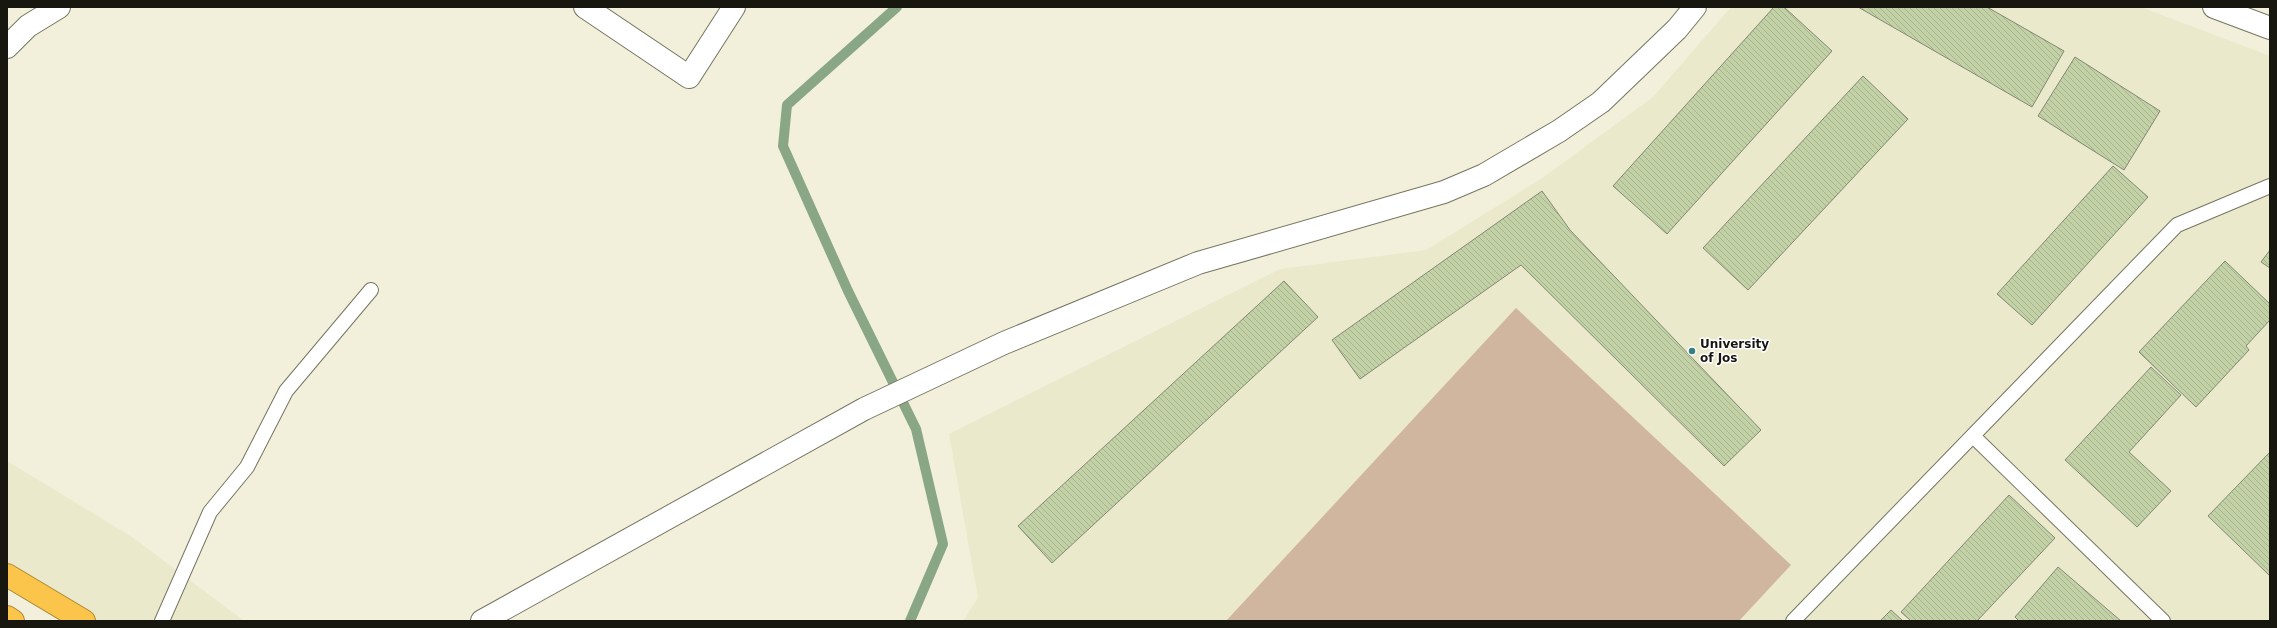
<svg xmlns="http://www.w3.org/2000/svg" width="2277" height="628" viewBox="0 0 2277 628" font-family="'DejaVu Sans',sans-serif">
<defs>
<pattern id="building-back-hatch" width="6" height="6" patternUnits="userSpaceOnUse"><rect width="6" height="6" fill="#c3d2a6"/><path d="M-1 5l2 2M0 0l6 6M5-1l2 2" fill="none" stroke="#a7b48e"/></pattern>
</defs>
<rect width="100%" height="100%" fill="#f2f0db"/>
<g fill="#ebe9cb">
<path d="M 1731,7 L 2141,7 L 2270,56 L 2270,621 L 963,621 L 978,598 L 949,434 L 1280,269 L 1426,250 L 1541,179 L 1653,97 Z"/>
<path d="M 7,461 L 132,537 L 244,621 L 69,621 L 7,584 Z"/>
</g>
<path fill="#d0b69e" d="M 1516,308 L 1791,565 L 1739,621 L 1226,621 Z"/>
<g fill="none" stroke-linecap="round" stroke-linejoin="round">
<path stroke="#89a785" stroke-width="10" d="M 897,7 L 787,105 L 783,146 L 848,291 L 916,429 L 943,544 L 910,621"/>
</g>
<g fill="url(#building-back-hatch)" stroke="#818875">
<path d="M 1774,7 L 1784,7 L 1832,51 L 1667,234 L 1613,186 Z"/>
<path d="M 1858,7 L 1987,7 L 2064,51 L 2032,107 Z"/>
<path d="M 2075,57 L 2160,111 L 2124,170 L 2038,116 Z"/>
<path d="M 1863,76 L 1908,119 L 1748,290 L 1703,248 Z"/>
<path d="M 2113,166 L 2148,197 L 2032,325 L 1997,294 Z"/>
<path d="M 1542,191 L 1570,230 L 1761,430 L 1724,466 L 1521,265 L 1360,379 L 1332,340 Z"/>
<path d="M 2270,250 L 2270,268 L 2261,262 Z"/>
<path d="M 2225,261 L 2270,304 L 2270,320 L 2246,346 L 2249,350 L 2196,407 L 2139,352 Z"/>
<path d="M 1284,281 L 1318,317 L 1052,563 L 1018,526 Z"/>
<path d="M 2151,367 L 2181,395 L 2129,452 L 2171,491 L 2137,527 L 2065,460 Z"/>
<path d="M 2270,452 L 2270,576 L 2208,516 Z"/>
<path d="M 2009,495 L 2055,538 L 1977,621 L 1911,621 L 1901,612 Z"/>
<path d="M 2058,567 L 2121,621 L 2019,621 L 2015,617 Z"/>
<path d="M 1891,610 L 1903,621 L 1880,621 Z"/>
</g>
<g fill="none" stroke-linecap="round" stroke-linejoin="round">
<g stroke="#767562" stroke-width="16">
<g id="lane">
<path d="M 1973,436 L 2163,621"/>
<path d="M 162,621 L 210,512 L 247,467 L 286,391 L 371,290"/>
<path d="M 1793,621 L 2177,225 L 2270,186"/>
</g>
</g>
<g stroke="#767562" stroke-width="24">
<g id="street">
<path d="M 585,7 L 689,77 L 734,7"/>
<path d="M 2214,7 L 2270,28"/>
<path d="M 7,47 L 28,26 L 59,7"/>
<path d="M 482,621 L 864,409 L 1004,343 L 1198,263 L 1444,192 L 1484,175 L 1559,131 L 1601,102 L 1677,29 L 1695,7"/>
</g>
</g>
<g stroke="#ab8836" stroke-width="24">
<g id="highway">
<path d="M 7,575 L 84,621"/>
<path d="M 7,617 L 13,621"/>
</g>
</g>
<use href="#lane" stroke="#fff" stroke-width="14"/>
<use href="#street" stroke="#fff" stroke-width="22"/>
<use href="#highway" stroke="#fbc54b" stroke-width="22"/>
</g>
<circle fill="#367f82" stroke="#fff" stroke-width="1.5" cx="1692" cy="351" r="4"/>
<g text-anchor="middle" dominant-baseline="central" stroke-width="3" stroke-linejoin="round" paint-order="stroke">
<g font-size="12" font-weight="bold" fill="#17160f" stroke="#fff" text-anchor="start">
<text x="1700" y="344">University<tspan x="1700" dy="14">of Jos</tspan></text>
</g>
</g>
<rect width="2277" height="628" fill="none" stroke="#17160f" stroke-width="16"/>
</svg>
